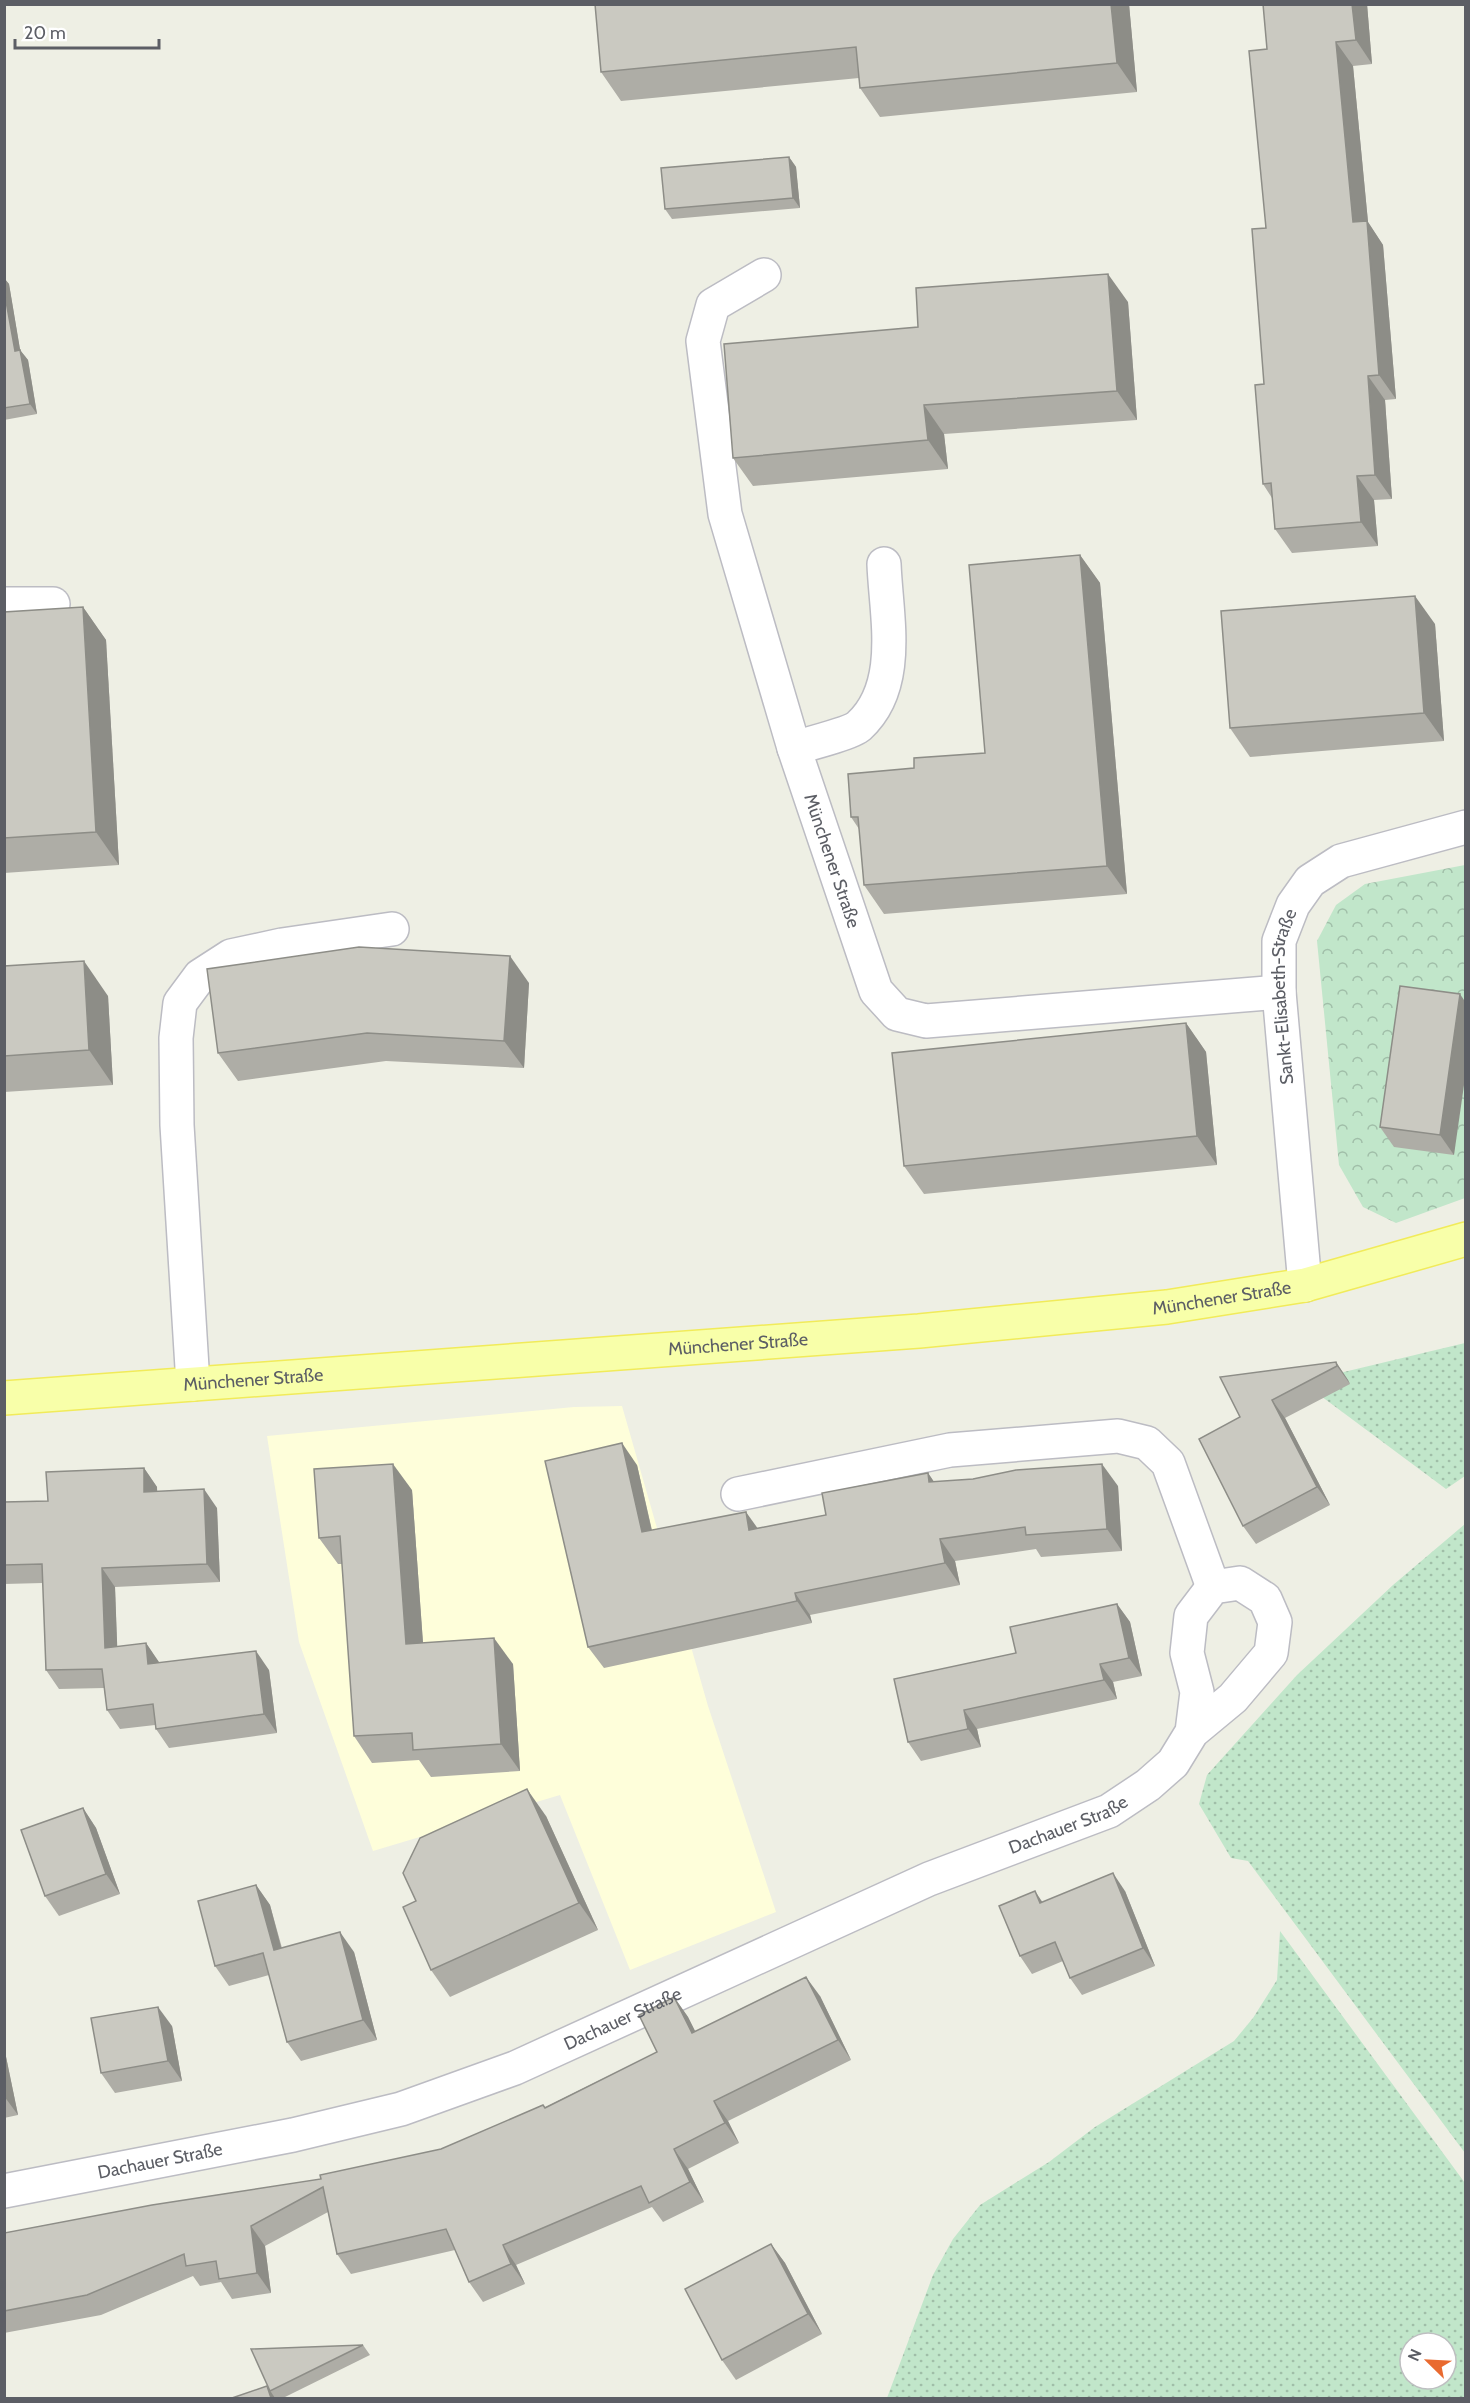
<svg xmlns="http://www.w3.org/2000/svg" width="1470" height="2403" viewBox="0 0 1470 2403" font-family="Cabin,sans-serif">
<defs>
<pattern id="grass-dots" width="8" height="8" patternUnits="userSpaceOnUse" patternTransform="scale(1.5)"><rect width="8" height="8" fill="#c1e6ca"/><path d="M2 2h.1M6 6h.1" fill="none" stroke="#a0bea8" stroke-width="1.8" stroke-linecap="round"/></pattern>
<pattern id="forest-crowns" width="20" height="18" patternUnits="userSpaceOnUse" patternTransform="scale(1.5)"><rect width="20" height="18" fill="#c1e6ca"/><path d="M2 6a3 3 0 1 1 6 0M12 15a3 3 0 1 1 6 0" fill="none" stroke="#a0bea8"/></pattern>
</defs>
<rect width="100%" height="100%" fill="#eeefe4"/>
<path fill="#fefeda" d="M 622,1406 L 708,1706 L 776,1912 L 630,1970 L 560,1795 L 373,1851 L 299,1642 L 267,1436 L 574,1407 Z"/>
<g fill="url(#grass-dots)" fill-rule="evenodd">
<path d="M 1465,1343 L 1465,1476 L 1446,1489 L 1302,1382 Z"/>
<path d="M 1465,1524 L 1465,2153 L 1248,1861 L 1231,1858 L 1199,1804 L 1207,1775 L 1297,1675 L 1393,1585 Z"/>
<path d="M 1280,1931 L 1465,2183 L 1465,2398 L 887,2398 L 933,2275 L 953,2239 L 980,2205 L 1049,2162 L 1095,2127 L 1234,2041 L 1253,2018 L 1277,1980 ZM 1410,2343 L 1446,2343 L 1446,2379 L 1410,2379 Z"/>
</g>
<path fill="url(#forest-crowns)" d="M 1465,865 L 1465,1198 L 1396,1223 L 1363,1207 L 1339,1165 L 1317,941 L 1336,905 L 1365,884 Z"/>
<g fill="none" stroke-linecap="round" stroke-linejoin="round">
<g stroke="#bcbcc3" stroke-width="36">
<g id="minor">
<path id="s1" d="M 764,275 L 713,305 L 703,341 L 725,514 L 794,748 L 876,991 L 897,1014 L 926,1021 L 1279,992"/>
<path d="M 4,604 L 53,604"/>
<path d="M 794,748 C 808,744 851,733 859,726 C 903,686 886,616 884,564"/>
<path id="s2" d="M 1305,1285 L 1279,992 L 1279,941 L 1293,905 L 1310,881 L 1341,861 L 1466,827"/>
<path d="M 193,1384 L 177,1125 L 176,1038 L 180,1003 L 200,976 L 231,956 L 282,945 L 392,929"/>
<path d="M 738,1494 L 950,1450 L 1118,1436 L 1147,1443 L 1168,1463 L 1213,1587"/>
<path id="s3" d="M 4,2191 L 293,2135 L 401,2109 L 515,2068 L 929,1879 L 1109,1811 L 1148,1785 L 1173,1763 L 1192,1732 L 1233,1698 L 1271,1653 L 1275,1622 L 1265,1599 L 1240,1583 L 1213,1587 L 1191,1616 L 1187,1653 L 1197,1692 L 1192,1732"/>
</g>
</g>
<g stroke="#f1eb5a" stroke-width="36">
<g id="major">
<path id="s4" d="M 4,1398 L 919,1331 L 1167,1307 L 1305,1285 L 1466,1239"/>
</g>
</g>
<use href="#minor" stroke="#fff" stroke-width="33"/>
<use href="#major" stroke="#f8ffa9" stroke-width="33"/>
</g>
<g fill="#aeada6">
<path d="M 1129,4 L 1137,92 L 880,117 L 860,88 L 859,78 L 621,101 L 601,72 Z"/>
<path d="M 1263,4 L 1367,4 L 1372,64 L 1353,66 L 1368,222 L 1383,245 L 1396,399 L 1385,400 L 1392,499 L 1374,500 L 1378,546 L 1292,553 L 1275,529 L 1272,498 L 1263,484 L 1267,49 Z"/>
<path d="M 789,157 L 796,167 L 800,208 L 672,219 L 665,209 Z"/>
<path d="M 4,278 L 9,284 L 20,350 L 28,360 L 37,414 L 4,420 Z"/>
<path d="M 1128,302 L 1137,420 L 944,434 L 948,469 L 753,486 L 733,458 L 918,327 Z"/>
<path d="M 1080,555 L 1100,583 L 1127,894 L 884,914 L 864,885 L 859,829 L 851,817 L 914,768 L 985,753 Z"/>
<path d="M 83,607 L 106,640 L 119,865 L 4,873 L 4,612 Z"/>
<path d="M 1435,624 L 1444,741 L 1250,757 L 1230,728 Z"/>
<path d="M 4,966 L 108,996 L 113,1085 L 4,1092 Z"/>
<path d="M 529,983 L 524,1068 L 386,1061 L 238,1081 L 218,1053 Z"/>
<path d="M 1460,994 L 1454,1155 L 1394,1147 L 1380,1127 Z"/>
<path d="M 1186,1023 L 1206,1052 L 1217,1165 L 924,1194 L 904,1166 Z"/>
<path d="M 1336,1362 L 1348,1380 L 1350,1384 L 1285,1418 L 1330,1505 L 1256,1544 L 1243,1526 L 1240,1417 Z"/>
<path d="M 637,1465 L 652,1530 L 758,1528 L 826,1515 L 928,1473 L 934,1482 L 1118,1486 L 1122,1551 L 1041,1557 L 1036,1549 L 955,1561 L 960,1585 L 810,1615 L 812,1623 L 604,1668 L 588,1647 Z"/>
<path d="M 144,1468 L 157,1487 L 157,1491 L 217,1508 L 220,1582 L 115,1587 L 117,1647 L 146,1643 L 159,1663 L 269,1670 L 277,1733 L 169,1748 L 156,1729 L 155,1725 L 120,1729 L 107,1710 L 104,1688 L 59,1689 L 46,1670 L 43,1583 L 4,1584 L 4,1502 L 48,1501 Z"/>
<path d="M 412,1490 L 423,1643 L 513,1664 L 520,1771 L 431,1777 L 419,1760 L 372,1763 L 354,1736 L 342,1564 L 338,1564 L 319,1538 Z"/>
<path d="M 1117,1604 L 1130,1622 L 1142,1676 L 1113,1682 L 1117,1699 L 977,1729 L 981,1747 L 921,1761 L 908,1742 L 1016,1653 Z"/>
<path d="M 83,1808 L 96,1828 L 120,1894 L 59,1916 L 45,1896 Z"/>
<path d="M 546,1816 L 598,1930 L 450,1997 L 431,1970 L 416,1901 Z"/>
<path d="M 256,1885 L 270,1905 L 282,1948 L 354,1952 L 377,2040 L 301,2061 L 287,2042 L 269,1975 L 229,1986 L 215,1966 Z"/>
<path d="M 1125,1891 L 1155,1966 L 1082,1995 L 1070,1978 L 1063,1961 L 1032,1974 L 1020,1956 L 1043,1902 Z"/>
<path d="M 820,1996 L 851,2060 L 728,2121 L 739,2143 L 688,2169 L 704,2202 L 663,2222 L 652,2207 L 516,2265 L 525,2284 L 483,2302 L 469,2282 L 455,2250 L 351,2274 L 337,2254 L 328,2212 L 265,2246 L 271,2293 L 232,2299 L 221,2282 L 200,2286 L 193,2276 L 101,2315 L 4,2333 L 4,2233 L 321,2179 L 441,2149 L 543,2105 L 545,2107 L 657,2052 L 674,1997 L 688,2017 L 695,2031 Z"/>
<path d="M 172,2026 L 182,2081 L 115,2093 L 101,2073 Z"/>
<path d="M 4,2047 L 18,2115 L 4,2118 Z"/>
<path d="M 771,2244 L 785,2263 L 822,2334 L 736,2380 L 722,2360 Z"/>
<path d="M 363,2345 L 370,2355 L 283,2398 L 232,2398 L 267,2386 L 270,2391 Z"/>
</g>
<g fill="#8d8d87">
<path d="M 1111,4 L 1129,4 L 1137,92 L 1117,63 Z"/>
<path d="M 1352,4 L 1367,4 L 1372,64 L 1356,40 Z"/>
<path d="M 1336,42 L 1353,66 L 1368,222 L 1383,245 L 1396,399 L 1379,375 L 1353,222 Z"/>
<path d="M 789,157 L 796,167 L 800,208 L 793,198 Z"/>
<path d="M 1108,274 L 1128,302 L 1137,420 L 1117,391 Z"/>
<path d="M 4,278 L 9,284 L 22,361 L 15,351 L 4,290 Z"/>
<path d="M 20,350 L 28,360 L 37,414 L 30,404 Z"/>
<path d="M 1368,376 L 1385,400 L 1392,499 L 1375,475 Z"/>
<path d="M 924,405 L 944,434 L 948,469 L 928,440 Z"/>
<path d="M 1357,476 L 1374,500 L 1378,546 L 1361,522 Z"/>
<path d="M 1080,555 L 1100,583 L 1127,894 L 1107,866 Z"/>
<path d="M 1415,596 L 1435,624 L 1444,741 L 1424,713 Z"/>
<path d="M 83,607 L 106,640 L 119,865 L 96,832 Z"/>
<path d="M 510,956 L 529,983 L 524,1068 L 504,1041 Z"/>
<path d="M 84,961 L 108,996 L 113,1085 L 89,1050 Z"/>
<path d="M 1460,994 L 1466,1003 L 1466,1071 L 1454,1155 L 1440,1135 Z"/>
<path d="M 1186,1023 L 1206,1052 L 1217,1165 L 1197,1136 Z"/>
<path d="M 1336,1362 L 1348,1380 L 1350,1384 L 1337,1366 Z"/>
<path d="M 1272,1400 L 1285,1418 L 1330,1505 L 1317,1487 Z"/>
<path d="M 622,1443 L 637,1465 L 657,1554 L 642,1532 Z"/>
<path d="M 393,1464 L 412,1490 L 425,1671 L 406,1644 Z"/>
<path d="M 1102,1464 L 1118,1486 L 1122,1551 L 1107,1529 Z"/>
<path d="M 144,1468 L 157,1487 L 158,1511 L 144,1492 Z"/>
<path d="M 928,1473 L 943,1495 L 929,1482 Z"/>
<path d="M 204,1489 L 217,1508 L 220,1582 L 207,1564 Z"/>
<path d="M 746,1512 L 761,1533 L 749,1530 Z"/>
<path d="M 940,1539 L 955,1561 L 960,1585 L 945,1563 Z"/>
<path d="M 102,1568 L 115,1587 L 118,1667 L 105,1648 Z"/>
<path d="M 795,1593 L 810,1615 L 812,1623 L 797,1601 Z"/>
<path d="M 1117,1604 L 1130,1622 L 1142,1676 L 1129,1658 Z"/>
<path d="M 494,1638 L 513,1664 L 520,1771 L 501,1744 Z"/>
<path d="M 146,1643 L 159,1662 L 161,1683 L 148,1664 Z"/>
<path d="M 256,1651 L 269,1670 L 277,1733 L 264,1714 Z"/>
<path d="M 1100,1664 L 1113,1682 L 1117,1699 L 1104,1680 Z"/>
<path d="M 964,1710 L 977,1729 L 981,1747 L 968,1729 Z"/>
<path d="M 527,1789 L 546,1816 L 598,1930 L 579,1903 Z"/>
<path d="M 83,1808 L 96,1828 L 120,1894 L 106,1874 Z"/>
<path d="M 1113,1873 L 1125,1891 L 1155,1966 L 1143,1948 Z"/>
<path d="M 256,1885 L 270,1905 L 287,1970 L 274,1950 Z"/>
<path d="M 1035,1891 L 1047,1909 L 1040,1903 Z"/>
<path d="M 340,1932 L 354,1952 L 377,2040 L 363,2020 Z"/>
<path d="M 806,1977 L 820,1996 L 851,2060 L 838,2040 Z"/>
<path d="M 674,1997 L 688,2017 L 706,2053 L 692,2033 Z"/>
<path d="M 158,2007 L 172,2026 L 182,2081 L 168,2061 Z"/>
<path d="M 4,2047 L 18,2115 L 4,2096 Z"/>
<path d="M 714,2101 L 728,2121 L 739,2143 L 725,2123 Z"/>
<path d="M 674,2149 L 688,2169 L 704,2202 L 690,2182 Z"/>
<path d="M 251,2226 L 265,2246 L 271,2293 L 257,2273 Z"/>
<path d="M 771,2244 L 785,2263 L 822,2334 L 808,2314 Z"/>
<path d="M 503,2245 L 516,2265 L 525,2284 L 511,2264 Z"/>
<path d="M 267,2386 L 275,2398 L 271,2398 Z"/>
</g>
<g fill="#cac9c1" stroke="#8d8d87" stroke-width="1.5">
<path d="M 595,4 L 1111,4 L 1117,63 L 860,88 L 856,47 L 601,72 Z"/>
<path d="M 1263,4 L 1352,4 L 1356,40 L 1336,42 L 1353,222 L 1367,221 L 1379,375 L 1368,376 L 1375,475 L 1357,476 L 1361,522 L 1275,529 L 1271,483 L 1263,484 L 1255,385 L 1264,384 L 1252,229 L 1266,228 L 1249,51 L 1267,49 Z"/>
<path d="M 789,157 L 793,198 L 665,209 L 661,168 Z"/>
<path d="M 1108,274 L 1117,391 L 924,405 L 928,440 L 733,458 L 724,344 L 918,327 L 916,288 Z"/>
<path d="M 4,290 L 15,351 L 20,350 L 30,404 L 4,408 Z"/>
<path d="M 1080,555 L 1107,866 L 864,885 L 858,817 L 851,817 L 848,774 L 914,768 L 914,758 L 985,753 L 969,565 Z"/>
<path d="M 1415,596 L 1424,713 L 1230,728 L 1221,611 Z"/>
<path d="M 83,607 L 96,832 L 4,838 L 4,612 Z"/>
<path d="M 359,947 L 510,956 L 504,1041 L 367,1033 L 218,1053 L 207,969 Z"/>
<path d="M 84,961 L 89,1050 L 4,1056 L 4,966 Z"/>
<path d="M 1400,986 L 1460,994 L 1440,1135 L 1380,1127 Z"/>
<path d="M 1186,1023 L 1197,1136 L 904,1166 L 892,1053 Z"/>
<path d="M 1336,1362 L 1337,1366 L 1272,1400 L 1317,1487 L 1243,1526 L 1199,1439 L 1240,1417 L 1220,1377 Z"/>
<path d="M 622,1443 L 642,1532 L 746,1512 L 749,1530 L 826,1515 L 822,1493 L 928,1473 L 929,1482 L 973,1479 L 1016,1470 L 1102,1464 L 1107,1529 L 1026,1535 L 1025,1527 L 940,1539 L 945,1563 L 795,1593 L 797,1601 L 588,1647 L 545,1461 Z"/>
<path d="M 393,1464 L 406,1644 L 494,1638 L 501,1744 L 413,1750 L 412,1733 L 354,1736 L 340,1536 L 319,1538 L 314,1469 Z"/>
<path d="M 144,1468 L 144,1492 L 204,1489 L 207,1564 L 102,1568 L 105,1648 L 146,1643 L 148,1664 L 256,1651 L 264,1714 L 156,1729 L 153,1704 L 107,1710 L 102,1669 L 46,1670 L 42,1564 L 4,1565 L 4,1502 L 48,1501 L 46,1472 Z"/>
<path d="M 1117,1604 L 1129,1658 L 1100,1664 L 1104,1680 L 964,1710 L 968,1729 L 908,1742 L 894,1679 L 1016,1653 L 1010,1627 Z"/>
<path d="M 527,1789 L 579,1903 L 431,1970 L 403,1907 L 416,1901 L 403,1873 L 420,1838 Z"/>
<path d="M 83,1808 L 106,1874 L 45,1896 L 21,1830 Z"/>
<path d="M 1113,1873 L 1143,1948 L 1070,1978 L 1055,1942 L 1020,1956 L 999,1906 L 1035,1891 L 1040,1903 Z"/>
<path d="M 256,1885 L 274,1950 L 340,1932 L 363,2020 L 287,2042 L 263,1953 L 215,1966 L 198,1901 Z"/>
<path d="M 806,1977 L 838,2040 L 714,2101 L 725,2123 L 674,2149 L 690,2182 L 649,2203 L 641,2186 L 503,2245 L 511,2264 L 469,2282 L 446,2229 L 337,2254 L 323,2187 L 251,2226 L 257,2273 L 219,2279 L 216,2261 L 186,2266 L 184,2254 L 87,2295 L 4,2311 L 4,2233 L 152,2205 L 321,2179 L 320,2175 L 441,2149 L 543,2105 L 545,2108 L 657,2052 L 639,2015 L 674,1997 L 692,2033 Z"/>
<path d="M 158,2007 L 168,2061 L 101,2073 L 91,2018 Z"/>
<path d="M 771,2244 L 808,2314 L 722,2360 L 685,2289 Z"/>
<path d="M 363,2345 L 270,2391 L 251,2349 Z"/>
<path d="M 267,2386 L 271,2398 L 232,2398 Z"/>
</g>
<g text-anchor="middle" dominant-baseline="central" stroke-width="4.5" stroke-linejoin="round" paint-order="stroke">
<g font-size="18" fill="#5c5e65" stroke="#fff">
<text stroke="none"><textPath href="#s1" startOffset="634">Münchener Straße</textPath></text>
<text stroke="none"><textPath href="#s2" startOffset="290">Sankt-Elisabeth-Straße</textPath></text>
<text stroke="none"><textPath href="#s4" startOffset="1222">Münchener Straße</textPath></text>
<text stroke="none"><textPath href="#s4" startOffset="736">Münchener Straße</textPath></text>
<text stroke="none"><textPath href="#s4" startOffset="250">Münchener Straße</textPath></text>
<text stroke="none"><textPath href="#s3" startOffset="1131">Dachauer Straße</textPath></text>
<text stroke="none"><textPath href="#s3" startOffset="645">Dachauer Straße</textPath></text>
<text stroke="none"><textPath href="#s3" startOffset="159">Dachauer Straße</textPath></text>
</g>
</g>
<rect width="1470" height="2403" fill="none" stroke="#5c5e65" stroke-width="12"/>
<g transform="translate(1428 2361) rotate(294)"><circle r="28" fill="#ffffff" stroke="#bebfc1" stroke-width="1.5"/>
<path d="M0-4.5L10 22L0 15L-10 22Z" fill="#e96a30"/>
<text y="-9" font-size="16" font-weight="bold" text-anchor="middle" fill="#5c5e65">N</text>
</g>
<path d="M15 39v9h144v-9" fill="none" stroke="#5c5e65" stroke-width="3"/>
<text x="24" y="39" font-size="18" fill="#5c5e65" stroke="#ffffff" stroke-width="4.5" paint-order="stroke">20 m</text>
</svg>
